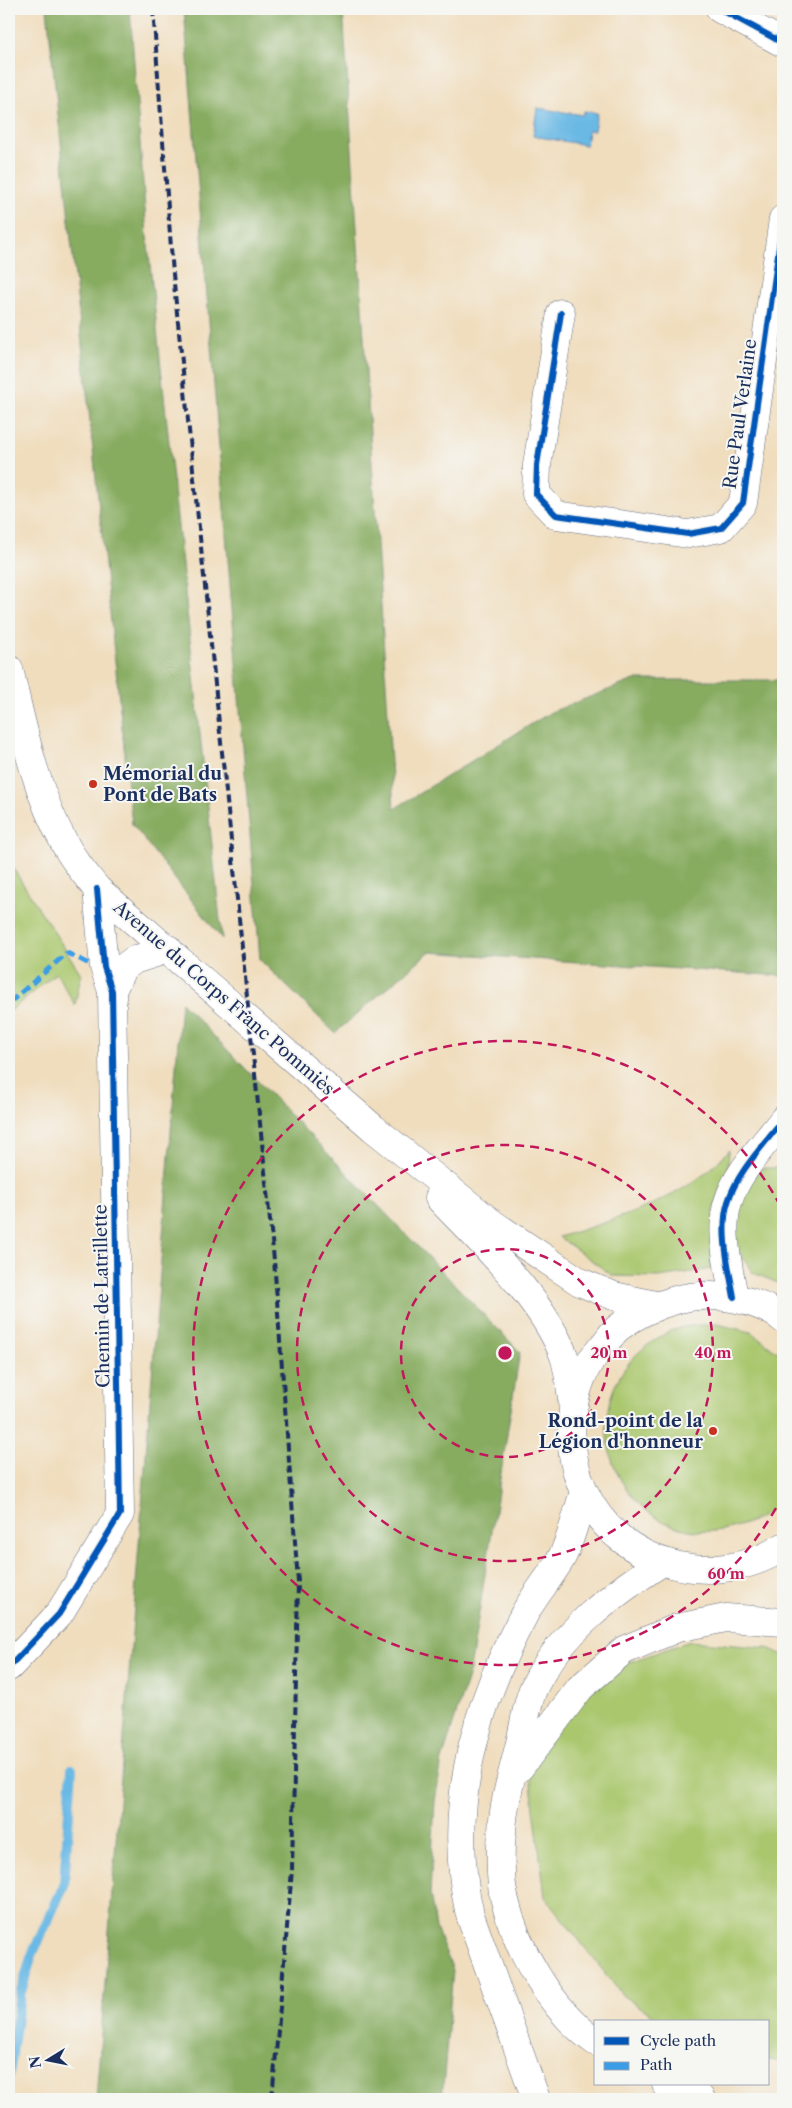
<svg xmlns="http://www.w3.org/2000/svg" width="792" height="2108" viewBox="0 0 792 2108" font-family="'Libre Caslon Text',serif">
<rect width="100%" height="100%" fill="#f6f6f2"/>
<filter id="ink" filterUnits="userSpaceOnUse"><feTurbulence type="fractalNoise" baseFrequency=".02" numOctaves="2"/><feDisplacementMap in="SourceGraphic" scale="10" xChannelSelector="R" yChannelSelector="G"/><feConvolveMatrix kernelMatrix="1 2 1 2 8 2 1 2 1" color-interpolation-filters="sRGB"/></filter>
<filter id="wash" filterUnits="userSpaceOnUse"><feTurbulence type="fractalNoise" baseFrequency=".0096" numOctaves="4" result="noise"/><feDisplacementMap in="SourceGraphic" scale="20" xChannelSelector="R" yChannelSelector="G"/><feGaussianBlur stdDeviation="1.12" result="paint"/><feColorMatrix in="noise" values="0 0 0 0 0 0 0 0 0 0 0 0 0 0 0 0 0 1.4 0 .05"/><feComposite in="paint" operator="in"/></filter>
<g filter="url(#wash)">
<rect width="100%" height="100%" fill="#f0ddbd"/>
<g fill="#aac76e" stroke="#627b66">
<path d="M 9,862 L 81,974 L 75,1005 L 56,973 L 9,1012 Z"/>
<path d="M 729,1150 L 728,1169 L 714,1211 L 712,1269 L 659,1277 L 613,1276 L 559,1237 C 610,1221 664,1206 707,1172 C 715,1166 722,1157 729,1150 Z"/>
<path d="M 761,1168 L 781,1168 L 783,1183 L 783,1285 L 753,1273 L 735,1247 L 737,1215 L 743,1189 Z"/>
<path d="M 717,1324 L 751,1332 L 783,1356 L 783,1499 C 770,1515 751,1523 731,1528 C 633,1554 564,1427 637,1354 C 649,1343 666,1331 683,1327 C 693,1325 706,1325 717,1324 Z"/>
<path d="M 690,1641 L 768,1648 L 783,1655 L 783,2062 L 768,2060 L 768,2022 L 664,2022 L 623,1996 L 545,1897 L 530,1776 L 577,1680 Z"/>
</g>
<g fill="#87ac61" stroke="#516e60">
<path d="M 47,9 L 130,9 L 147,236 L 222,939 L 132,824 Z"/>
<path d="M 184,9 L 343,9 L 394,809 L 551,712 L 634,680 L 783,680 L 783,976 L 429,952 L 335,1033 L 260,960 Z"/>
<path d="M 181,1002 L 520,1352 L 470,1670 L 442,1760 L 435,1801 L 430,1894 L 436,1928 L 453,1970 L 442,2099 L 96,2099 Z"/>
</g>
<path fill="#6bb9e5" stroke="#4374a2" d="M 537,108 L 583,115 L 584,111 L 597,113 L 594,131 L 588,130 L 586,145 L 533,136 Z"/>
<g fill="none" stroke-linecap="round" stroke-linejoin="round">
<path stroke="#6bb9e5" stroke-width="10" d="M 9,2075 L 20,1995 L 32,1955 L 64,1885 L 72,1769"/>
</g>
</g>
<g filter="url(#ink)">
<g fill="none" stroke-linecap="round" stroke-linejoin="round">
<g stroke="#666c7f" stroke-width="29">
<g id="minor">
<path d="M 720,9 L 783,43"/>
<path d="M 561,313 L 537,465 L 536,494 L 556,515 L 688,534 L 721,528 L 743,503 L 783,219"/>
<path d="M 112,991 L 122,969 L 134,960 L 168,949"/>
<path d="M 734,1297 C 729,1269 719,1230 728,1202 C 737,1172 764,1145 783,1120"/>
<path d="M 9,1667 L 59,1614 L 120,1514 L 112,991 L 104,967 L 97,889"/>
</g>
</g>
<g stroke="#666c7f" stroke-width="29">
<g id="major">
<path d="M 9,669 C 23,728 35,792 66,846 C 74,861 86,875 97,889 L 373,1128 L 493,1224 L 580,1282 L 614,1296 L 655,1305"/>
<path d="M 439,1198 C 482,1244 541,1296 564,1356 C 569,1371 570,1389 573,1404"/>
<path d="M 783,1319 C 758,1298 710,1291 679,1299 C 657,1305 636,1314 618,1328 C 612,1333 608,1340 603,1346 C 599,1351 593,1357 589,1363 C 567,1401 566,1453 584,1491 C 618,1567 716,1591 783,1547"/>
<path d="M 520,1767 L 580,1688 L 624,1650 L 677,1628 L 726,1618 L 783,1622"/>
<path d="M 596,2042 C 552,2011 516,1950 504,1897 C 500,1881 500,1850 502,1833 C 503,1804 512,1775 519,1747 C 524,1728 526,1703 535,1685 C 561,1632 614,1593 662,1562"/>
<path d="M 666,2084 L 701,2099"/>
<path d="M 536,2099 L 470,1915 C 445,1808 475,1705 526,1611 C 537,1592 551,1576 562,1557 C 572,1538 577,1512 584,1492"/>
</g>
</g>
<use href="#minor" stroke="#fff" stroke-width="28"/>
<use href="#major" stroke="#fff" stroke-width="28"/>
<path stroke="#1b2f5e" stroke-width="4" stroke-dasharray="8 4" stroke-linecap="butt" d="M 153,9 L 173,274 L 274,1260 L 298,1582 L 292,1870 L 272,2099"/>
<path stroke="#3b9de6" stroke-width="5" stroke-dasharray="10 5" stroke-linecap="butt" d="M 9,1003 L 67,953 L 92,965"/>
<g stroke="#f6f6f2" stroke-width="9">
<g id="cycleway">
<path d="M 720,9 L 783,43"/>
<path d="M 561,313 L 537,465 L 536,494 L 556,515 L 688,534 L 721,528 L 743,503 L 783,219"/>
<path d="M 734,1297 C 729,1269 719,1230 728,1202 C 737,1172 764,1145 783,1120"/>
<path d="M 9,1667 L 59,1614 L 120,1514 L 112,991 L 104,967 L 97,889"/>
</g>
</g>
<use href="#cycleway" stroke="#0057b8" stroke-width="6"/>
</g>
</g>
<g fill="none" stroke="#c2185b" stroke-width="2.5" stroke-dasharray="9 6">
<circle cx="505" cy="1353" r="104"/>
<circle cx="505" cy="1353" r="208"/>
<path d="M783 1495A312 312 0 1 1 783 1211"/>
</g>
<g fill="#c8321e" stroke="#f6f6f2" stroke-width="2">
<circle cx="93" cy="784" r="5"/>
<circle cx="713" cy="1431" r="5"/>
</g>
<g text-anchor="middle" dominant-baseline="central" stroke-width="4" stroke-linejoin="round" paint-order="stroke">
<g font-size="18" fill="#1b2f5e" stroke="#f6f6f2">
<text transform="translate(740 414) rotate(-82)">Rue Paul Verlaine</text>
<text transform="translate(224 998) rotate(41)">Avenue du Corps Franc Pommiès</text>
<text transform="translate(102 1296) rotate(-91)">Chemin de Latrillette</text>
</g>
<g font-size="18" font-weight="bold" fill="#1b2f5e" stroke="#f6f6f2" text-anchor="start">
<text x="103" y="774">Mémorial du<tspan x="103" dy="21">Pont de Bats</tspan></text>
<text x="703" y="1421" text-anchor="end">Rond-point de la<tspan x="703" dy="21">Légion d'honneur</tspan></text>
</g>
</g>
<circle cx="505" cy="1353" r="8" fill="#c2185b" stroke="#f6f6f2" stroke-width="2.5"/>
<g font-size="15" text-anchor="middle" font-weight="bold" fill="#c2185b" stroke="#f6f6f2" stroke-width="4" stroke-linejoin="round" paint-order="stroke">
<text x="609" y="1358">20 m</text>
<text x="713" y="1358">40 m</text>
<text x="726" y="1579">60 m</text>
</g>
<rect width="792" height="2108" fill="none" stroke="#f6f6f2" stroke-width="30"/>
<rect x="594" y="2020" width="175" height="65" fill="#f6f6f2" stroke="#9ea6b7"/>
<rect x="604" y="2037" width="25" height="8" fill="#0057b8" stroke="#9ea6b7"/>
<text x="640" y="2046" font-size="15" fill="#1b2f5e">Cycle path</text>
<rect x="604" y="2062" width="25" height="8" fill="#3b9de6" stroke="#9ea6b7"/>
<text x="640" y="2070" font-size="15" fill="#1b2f5e">Path</text>
<g transform="translate(48 2060) rotate(260)" stroke="#f6f6f2" stroke-width="4" paint-order="stroke">
<path d="M0-4L9 19L0 12L-9 19Z" fill="#1b2f5e"/>
<text y="-8" font-size="14" font-weight="bold" text-anchor="middle" fill="#1b2f5e">N</text>
</g>
</svg>
